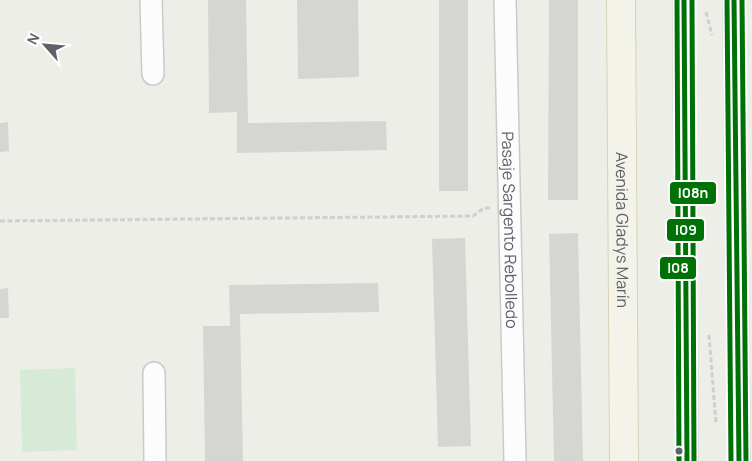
<svg xmlns="http://www.w3.org/2000/svg" width="752" height="461" viewBox="0 0 752 461" font-family="Manrope,sans-serif">
<rect width="100%" height="100%" fill="#eeeee9"/>
<path fill="#d7ead7" d="M 75,368 L 77,450 L 22,452 L 20,370 Z"/>
<g fill="#d5d5d2">
<path d="M 208,0 L 246,0 L 248,123 L 386,121 L 387,150 L 237,153 L 237,112 L 209,113 Z"/>
<path d="M 297,0 L 358,0 L 359,77 L 298,79 Z"/>
<rect x="439" y="0" width="29" height="191"/>
<path d="M 549,0 L 578,0 L 578,200 L 548,200 Z"/>
<path d="M 8,122 L 9,151 L 0,152 L 0,123 Z"/>
<path d="M 578,233 L 583,461 L 554,461 L 549,234 Z"/>
<path d="M 465,238 L 471,446 L 438,447 L 432,239 Z"/>
<path d="M 378,283 L 379,312 L 240,314 L 243,461 L 205,461 L 203,326 L 230,326 L 229,285 Z"/>
<path d="M 8,288 L 9,318 L 0,318 L 0,289 Z"/>
</g>
<g fill="none" stroke-linecap="round" stroke-linejoin="round">
<g stroke="#cacbc9" stroke-width="24">
<g id="minor">
<path d="M 151,0 L 153,74"/>
<path id="s1" d="M 505,0 L 515,461"/>
<path d="M 684,0 L 687,461"/>
<path d="M 734,0 L 739,461"/>
<path d="M 154,373 L 155,461"/>
</g>
</g>
<g stroke="#d6d2b7" stroke-width="30">
<g id="major">
<path id="s2" d="M 621,0 L 624,461"/>
</g>
</g>
<g stroke="#ccd0ce" stroke-width="3" stroke-dasharray="5 2.5" stroke-linecap="butt">
<path d="M 706,12 L 712,35"/>
<path d="M 707,206 L 714,183"/>
<path d="M 0,221 L 473,216 L 484,208 L 490,208"/>
<path d="M 709,335 L 716,423"/>
</g>
<use href="#minor" stroke="#fcfcfc" stroke-width="21"/>
<use href="#major" stroke="#f3f3e9" stroke-width="28"/>
<g stroke="#fff" stroke-width="9">
<g id="bus-1">
<path d="M 684,0 L 687,461"/>
<path d="M 734,0 L 739,461"/>
</g>
</g>
<g stroke="#fff" stroke-width="9">
<g id="bus-2">
<path d="M 677,0 L 679,461"/>
<path d="M 727,0 L 731,461"/>
</g>
</g>
<g stroke="#fff" stroke-width="9">
<g id="bus-3">
<path d="M 692,0 L 694,461"/>
<path d="M 742,0 L 746,461"/>
</g>
</g>
<use href="#bus-1" stroke="#007106" stroke-width="5"/>
<use href="#bus-2" stroke="#007106" stroke-width="5"/>
<use href="#bus-3" stroke="#007106" stroke-width="5"/>
</g>
<circle fill="#5e6167" stroke="#fff" stroke-width="2" cx="679" cy="451" r="4.5"/>
<g text-anchor="middle" dominant-baseline="central" stroke-width="4.5" stroke-linejoin="round" paint-order="stroke">
<g font-size="16" fill="#5e6167" stroke="#fff">
<text stroke="none"><textPath href="#s1" startOffset="230">Pasaje Sargento Rebolledo</textPath></text>
<text stroke="none"><textPath href="#s2" startOffset="230">Avenida Gladys Marín</textPath></text>
</g>
</g>
<g stroke="#fff" stroke-width="2">
<rect x="669" y="181" width="48" height="24" rx="5" fill="#007106"/>
<rect x="666" y="218" width="39" height="24" rx="5" fill="#007106"/>
<rect x="659" y="256" width="38" height="24" rx="5" fill="#007106"/>
</g>
<g font-size="14" text-anchor="middle" font-weight="bold" fill="#fff">
<text x="693" y="198">I08n</text>
<text x="686" y="235">I09</text>
<text x="678" y="273">I08</text>
</g>
<g transform="translate(45 45) rotate(297)" stroke="#ffffff" stroke-width="4" paint-order="stroke">
<path d="M0-4L9 19L0 12L-9 19Z" fill="#5e6167"/>
<text y="-8" font-size="14" font-weight="bold" text-anchor="middle" fill="#5e6167">N</text>
</g>
</svg>
